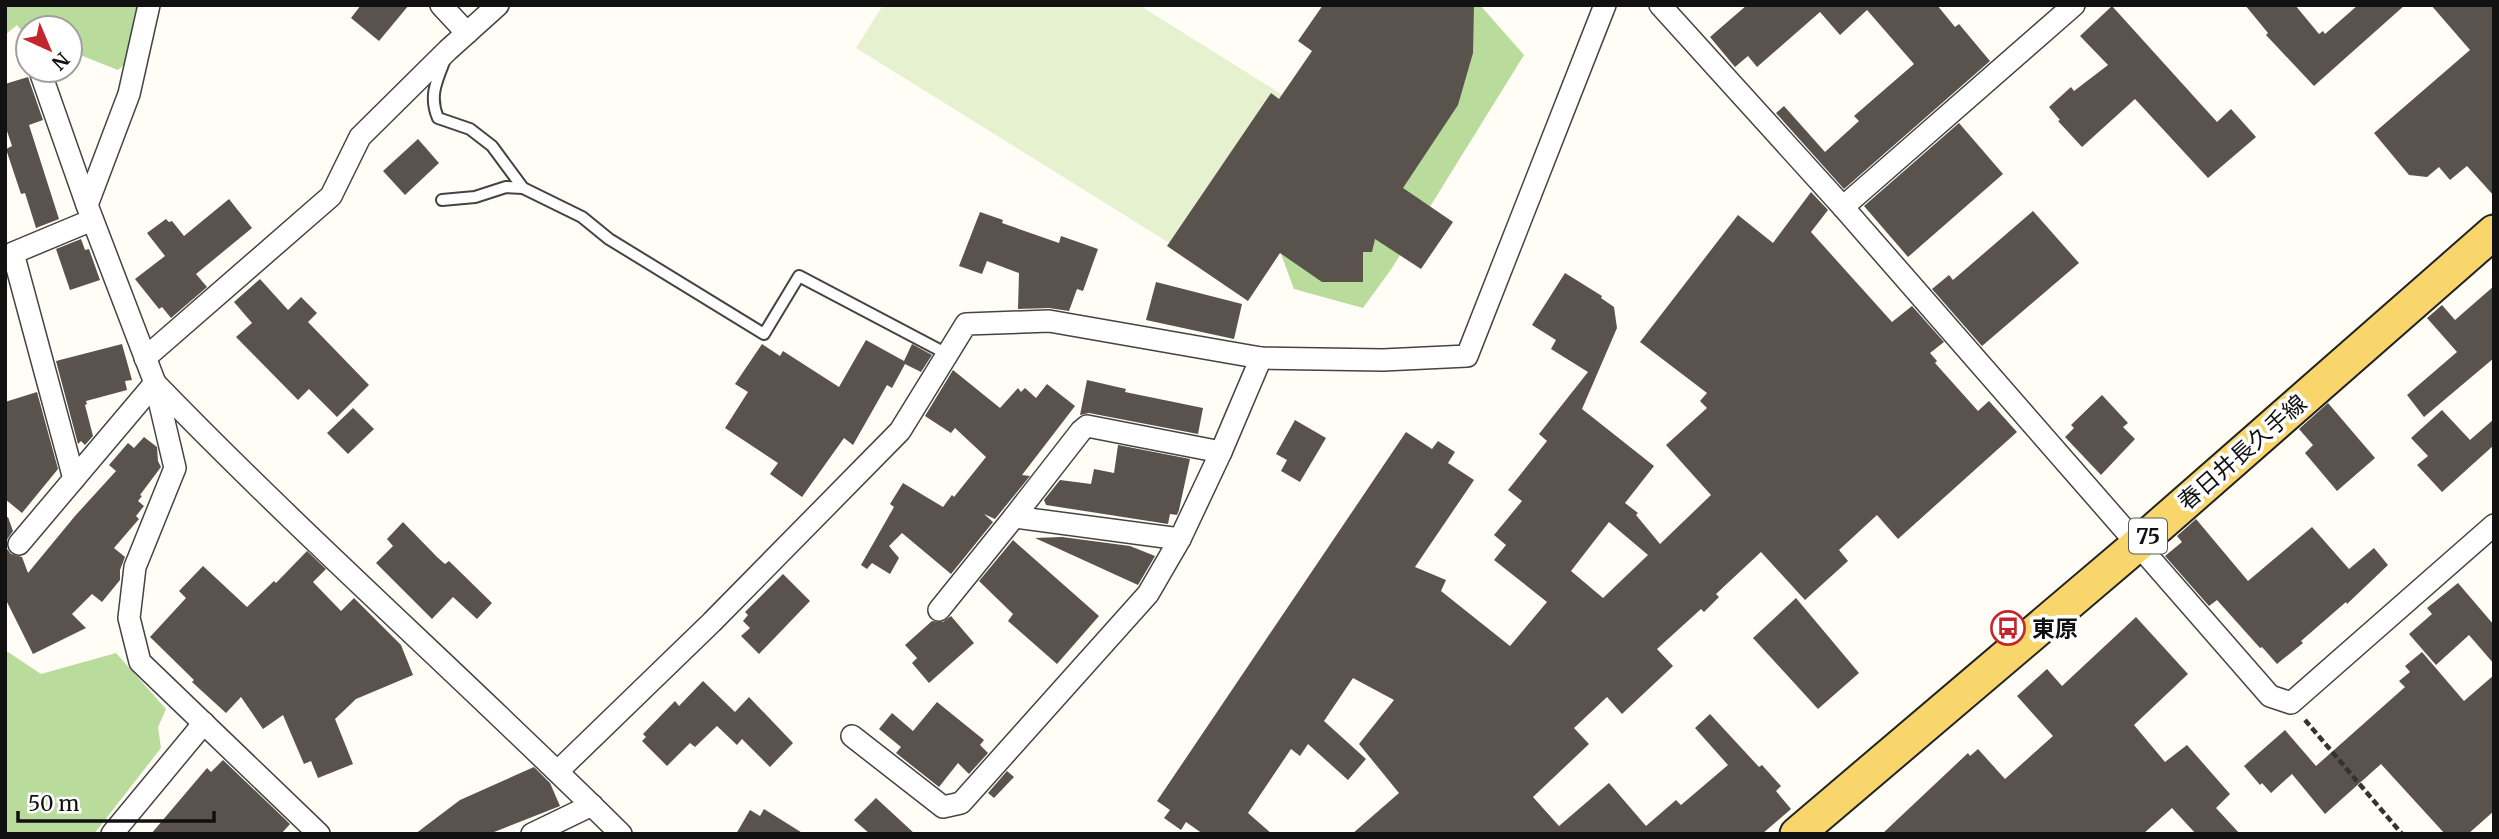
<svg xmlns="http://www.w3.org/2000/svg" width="2499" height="839" viewBox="0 0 2499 839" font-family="Merriweather,'Noto Sans JP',serif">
<rect width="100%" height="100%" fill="#fffdf5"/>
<g fill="#b9dc9c">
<path d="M 5,5 L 141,5 L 131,59 L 118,70 L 70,51 L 70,28 L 28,28 L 28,39 L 17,25 L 5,35 Z"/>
<path d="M 1388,5 L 1480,5 L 1524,55 L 1392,268 L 1363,308 L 1294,289 L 1269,222 Z"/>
<path d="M 5,650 L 41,674 L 116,653 L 166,709 L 158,727 L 161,748 L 94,834 L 5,834 Z"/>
</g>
<path fill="#e6f2cf" d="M 883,5 L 1139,5 L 1286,97 L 1187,254 L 856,48 Z"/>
<g fill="#5a524d" fill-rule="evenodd">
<path d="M 361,5 L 409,5 L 379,41 L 351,18 Z"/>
<path d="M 1323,5 L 1474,5 L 1473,53 L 1458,105 L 1403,188 L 1453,222 L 1421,269 L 1375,239 L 1372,252 L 1363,252 L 1363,282 L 1322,282 L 1280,253 L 1248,301 L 1167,246 L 1271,93 L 1279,99 L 1312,51 L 1298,41 Z"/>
<path d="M 1747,5 L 1937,5 L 1955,27 L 1959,24 L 1990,61 L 1844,189 L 1776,113 L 1784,106 L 1825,152 L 1859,121 L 1854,116 L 1914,64 L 1867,10 L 1840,35 L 1820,12 L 1757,67 L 1748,56 L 1735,67 L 1710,37 Z"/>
<path d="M 2245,5 L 2295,5 L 2319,34 L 2323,31 L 2325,34 L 2358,5 L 2405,5 L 2314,86 L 2266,35 L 2268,33 Z"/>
<path d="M 2431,5 L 2494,5 L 2494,196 L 2467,166 L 2450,180 L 2439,167 L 2427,177 L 2409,175 L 2374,133 L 2470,50 Z"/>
<path d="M 2112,6 L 2217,122 L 2231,109 L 2256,137 L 2208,178 L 2135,99 L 2082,147 L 2058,121 L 2060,120 L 2049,107 L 2071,87 L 2074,91 L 2108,65 L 2080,36 Z"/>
<path d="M 28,77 L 43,120 L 29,125 L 59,219 L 36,228 L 25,193 L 21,194 L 6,149 L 12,146 L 5,125 L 5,84 Z"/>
<path d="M 1959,123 L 2003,174 L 1908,257 L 1864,206 Z"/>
<path d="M 418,139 L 439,163 L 405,195 L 383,171 Z"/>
<path d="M 1811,192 L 1828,210 L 1811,232 L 1892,322 L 1912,306 L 1944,342 L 1930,353 L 1937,361 L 1935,363 L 1978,411 L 1989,401 L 2017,432 L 1898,539 L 1877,515 L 1839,550 L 1848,561 L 1805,600 L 1761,552 L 1716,594 L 1719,597 L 1704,612 L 1701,609 L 1657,649 L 1673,666 L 1622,714 L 1607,697 L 1574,728 L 1589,744 L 1533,797 L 1559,826 L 1609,783 L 1646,826 L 1676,800 L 1681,805 L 1728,765 L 1695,728 L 1710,714 L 1759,767 L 1762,765 L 1781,786 L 1776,791 L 1791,809 L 1762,834 L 1352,834 L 1399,793 L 1359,744 L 1394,700 L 1353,678 L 1324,721 L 1366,759 L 1348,780 L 1308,744 L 1300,756 L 1291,749 L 1248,813 L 1272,834 L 1203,834 L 1186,822 L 1181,830 L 1164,818 L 1170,810 L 1157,801 L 1406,432 L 1432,449 L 1438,441 L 1455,452 L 1448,463 L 1474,480 L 1415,567 L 1446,580 L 1441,591 L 1510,646 L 1547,602 L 1494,560 L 1506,545 L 1494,535 L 1522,501 L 1508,490 L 1547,441 L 1539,434 L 1588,372 L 1551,349 L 1556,340 L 1532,325 L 1565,273 L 1602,296 L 1601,298 L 1614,307 L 1617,328 L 1582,409 L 1654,466 L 1625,503 L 1638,513 L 1636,515 L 1660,544 L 1711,495 L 1666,445 L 1707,408 L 1700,401 L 1707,393 L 1640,342 L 1738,215 L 1773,243 ZM 1609,522 L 1648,555 L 1603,598 L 1571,571 Z"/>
<path d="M 229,199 L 252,228 L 196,274 L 207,287 L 171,318 L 162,307 L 159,309 L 135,279 L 165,256 L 147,233 L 166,219 L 169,222 L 172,221 L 184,236 Z"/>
<path d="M 2033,211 L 2079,263 L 1982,346 L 1932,289 L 1949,275 L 1953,280 Z"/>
<path d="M 980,212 L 1003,220 L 1002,223 L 1059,243 L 1061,236 L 1098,249 L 1083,291 L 1077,289 L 1069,311 L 1049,308 L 1018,309 L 1019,273 L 987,261 L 982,274 L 959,266 Z"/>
<path d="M 81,239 L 85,250 L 89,249 L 100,280 L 70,290 L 56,249 Z"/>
<path d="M 260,279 L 288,310 L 301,297 L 317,313 L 308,322 L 369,385 L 337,417 L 309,389 L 298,400 L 236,337 L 252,323 L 234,302 Z"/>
<path d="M 1156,282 L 1242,304 L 1234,339 L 1146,320 Z"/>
<path d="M 2494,286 L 2494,358 L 2424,417 L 2407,395 L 2457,352 L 2427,318 L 2442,305 L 2455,320 Z"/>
<path d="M 866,340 L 904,361 L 912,344 L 932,355 L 921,372 L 905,364 L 892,388 L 887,385 L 853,445 L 844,438 L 802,497 L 770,474 L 778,463 L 725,428 L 748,392 L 735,384 L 762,344 L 780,356 L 783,351 L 839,387 Z"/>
<path d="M 122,344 L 132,380 L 125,381 L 127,390 L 86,401 L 87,404 L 85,405 L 93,436 L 85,445 L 81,441 L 78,444 L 56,361 Z"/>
<path d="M 953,370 L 1000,408 L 1018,388 L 1021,392 L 1025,388 L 1036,398 L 1047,384 L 1075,406 L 1022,475 L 1030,476 L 995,519 L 984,514 L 993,522 L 951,574 L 902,533 L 889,546 L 899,558 L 890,574 L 872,563 L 867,569 L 861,565 L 894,507 L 890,504 L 903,483 L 943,507 L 952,495 L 954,497 L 986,457 L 955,428 L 951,433 L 925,416 Z"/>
<path d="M 1087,380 L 1126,389 L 1125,392 L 1203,408 L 1198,434 L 1089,413 L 1080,415 Z"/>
<path d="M 37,392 L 58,469 L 22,513 L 5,499 L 5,402 Z"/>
<path d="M 2102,395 L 2128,423 L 2123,427 L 2135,439 L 2101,475 L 2065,437 L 2074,428 L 2071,425 Z"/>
<path d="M 2328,403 L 2375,458 L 2337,491 L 2305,453 L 2313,445 L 2299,429 Z"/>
<path d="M 353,408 L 374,429 L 348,454 L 327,433 Z"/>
<path d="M 2442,410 L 2470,440 L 2494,419 L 2494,445 L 2442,492 L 2417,465 L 2428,456 L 2411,438 Z"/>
<path d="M 1295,420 L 1326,438 L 1300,482 L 1281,471 L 1287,460 L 1276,454 Z"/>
<path d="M 144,437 L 157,447 L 158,461 L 161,467 L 140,495 L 142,496 L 138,501 L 144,506 L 136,516 L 139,519 L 114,548 L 125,557 L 120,570 L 120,580 L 102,602 L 92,594 L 72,614 L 86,628 L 33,654 L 5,598 L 5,518 L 8,517 L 13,531 L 6,541 L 7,549 L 11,554 L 22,557 L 28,573 L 75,516 L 116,471 L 109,465 L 128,443 L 134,448 Z"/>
<path d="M 1118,445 L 1190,459 L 1179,510 L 1177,515 L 1170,514 L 1168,524 L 1046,505 L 1044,500 L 1060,480 L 1091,484 L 1094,469 L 1114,473 Z"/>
<path d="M 2196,519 L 2248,581 L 2312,527 L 2349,569 L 2374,548 L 2388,565 L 2347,604 L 2346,602 L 2301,641 L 2303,643 L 2277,664 L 2262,647 L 2260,648 L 2217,600 L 2209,606 L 2165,556 L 2182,542 L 2177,536 Z"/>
<path d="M 403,522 L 437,557 L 445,564 L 449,561 L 492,603 L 477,619 L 453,597 L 432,619 L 376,563 L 393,546 L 387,539 Z"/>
<path d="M 1062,537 L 1130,546 L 1155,556 L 1138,585 L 1035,538 Z"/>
<path d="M 1013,540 L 1099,616 L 1057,664 L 1008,621 L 1013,614 L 979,581 Z"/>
<path d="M 307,551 L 326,569 L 313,582 L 341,611 L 354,598 L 401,645 L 413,675 L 356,699 L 335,719 L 353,764 L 318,778 L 311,761 L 304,764 L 283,715 L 263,729 L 241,697 L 226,713 L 192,682 L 194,680 L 150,637 L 186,598 L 179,591 L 203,566 L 247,607 L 274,581 L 276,583 Z"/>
<path d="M 783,574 L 810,601 L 759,654 L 741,636 L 750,628 L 743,621 L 748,615 L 745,612 Z"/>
<path d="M 2458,583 L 2494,625 L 2494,664 L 2469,635 L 2436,665 L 2409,634 L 2432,614 L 2427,608 Z"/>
<path d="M 1796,598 L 1859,673 L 1818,709 L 1753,638 Z"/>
<path d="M 951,616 L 974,643 L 929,683 L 912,663 L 917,658 L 905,645 L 932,621 L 943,622 Z"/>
<path d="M 2136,617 L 2188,674 L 2134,725 L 2165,762 L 2187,745 L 2230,794 L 2216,808 L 2240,834 L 2196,834 L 2172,808 L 2143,834 L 1882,834 L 1968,753 L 1970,756 L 1978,749 L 2005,779 L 2053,736 L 2017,696 L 2047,669 L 2062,686 Z"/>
<path d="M 2422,652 L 2464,701 L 2494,675 L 2494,811 L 2468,834 L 2445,834 L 2381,764 L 2325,814 L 2292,774 L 2271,793 L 2262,783 L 2260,785 L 2244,766 L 2285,730 L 2316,766 L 2405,687 L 2399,681 L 2410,672 L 2405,666 Z"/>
<path d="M 703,681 L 735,712 L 749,697 L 793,743 L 770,767 L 742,739 L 737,745 L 717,726 L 695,747 L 690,743 L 667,766 L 642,741 L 646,737 L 643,734 L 675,701 L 679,706 Z"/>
<path d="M 937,702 L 984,740 L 980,745 L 988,753 L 969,774 L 958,763 L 939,787 L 896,753 L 901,747 L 879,729 L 892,713 L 913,731 Z"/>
<path d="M 223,760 L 290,824 L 281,834 L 151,834 L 207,768 L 211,772 Z"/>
<path d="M 534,767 L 550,783 L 560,806 L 489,834 L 415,834 L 460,800 Z"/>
<path d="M 1007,771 L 1014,777 L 994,798 L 988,793 Z"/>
<path d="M 876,798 L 915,834 L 870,834 L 854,820 Z"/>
<path d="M 764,809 L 804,834 L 736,834 L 750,810 L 760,816 Z"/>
</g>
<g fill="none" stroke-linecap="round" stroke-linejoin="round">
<g stroke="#444" stroke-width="14">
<g id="service">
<path d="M 444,62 C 436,82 429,97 438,118 L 470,129 L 492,146 L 523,188 L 582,217 L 609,239 L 764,334 L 799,276 L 947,354"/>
<path d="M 442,200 L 475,197 L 506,187 L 523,188"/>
</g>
</g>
<g stroke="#444" stroke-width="24">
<g id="minor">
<path d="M 149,5 L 129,94 L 87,205 L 155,383 L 175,468 L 135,567 L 129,618 L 140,662 L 319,834"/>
<path d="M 441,5 L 467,33"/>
<path d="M 1660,5 L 1843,207 L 2270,696 L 2291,703 L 2494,525"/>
<path d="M 41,74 L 87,205"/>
<path d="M 1843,207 L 2074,5"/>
<path d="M 145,358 L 331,196 L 360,137 L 448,50 L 498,5"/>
<path d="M 155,383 C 305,538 468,682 621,834"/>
<path d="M 74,479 L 13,253 L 92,220"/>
<path d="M 1180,539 L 1014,517 L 1081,431 L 1087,426 L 1221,452"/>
<path d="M 19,544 L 155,383"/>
<path d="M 939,610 L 1014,517"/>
<path d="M 852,736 L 943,807 L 961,803 L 1148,594 L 1180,539 L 1221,452 L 1261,358"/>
<path d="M 558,771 L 712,622 L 900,431 L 966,324 L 1049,321 L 1261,358 L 1383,360 L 1467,356 L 1605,5"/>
<path d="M 112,834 L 204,723"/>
<path d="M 532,834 L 592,805"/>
</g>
</g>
<g stroke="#222" stroke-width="37">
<path id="primary" d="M 1797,834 L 2137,545 L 2494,232"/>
</g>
<path stroke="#333" stroke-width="4.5" stroke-dasharray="7 3.5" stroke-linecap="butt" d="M 2305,720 L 2402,834"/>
<use href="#service" stroke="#fff" stroke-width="10"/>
<use href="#minor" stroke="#fff" stroke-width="21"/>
<use href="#primary" stroke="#f9d66b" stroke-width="33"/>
</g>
<defs>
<g id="bus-ring" transform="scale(1.75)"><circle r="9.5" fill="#fff" stroke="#c4262e" stroke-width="1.5"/><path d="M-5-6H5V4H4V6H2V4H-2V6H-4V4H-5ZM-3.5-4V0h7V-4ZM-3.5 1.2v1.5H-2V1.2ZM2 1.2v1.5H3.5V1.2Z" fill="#c4262e"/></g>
</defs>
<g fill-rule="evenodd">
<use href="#bus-ring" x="2008" y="628"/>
</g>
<g text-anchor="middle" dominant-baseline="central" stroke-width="7" stroke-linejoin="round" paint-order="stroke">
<rect fill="#fff" stroke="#585858" stroke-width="2" x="2129" y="518.5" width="38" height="35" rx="5"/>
<g font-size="21" font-weight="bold" fill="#111">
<text x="2148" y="536">75</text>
</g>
<g font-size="23" fill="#111" stroke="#fff">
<text transform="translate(2242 452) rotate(-41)">春日井長久手線</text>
</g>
<g font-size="23" font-weight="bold" fill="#111" stroke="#fff" text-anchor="start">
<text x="2032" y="628">東原</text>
</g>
</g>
<rect width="2499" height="839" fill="none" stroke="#111111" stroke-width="14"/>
<g transform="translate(49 49) rotate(136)"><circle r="33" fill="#ffffff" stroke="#a0a0a0" stroke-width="2"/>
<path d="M0-5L12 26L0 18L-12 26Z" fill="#c4262e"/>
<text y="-10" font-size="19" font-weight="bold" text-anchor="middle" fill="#111111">N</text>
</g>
<path d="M18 811v10h196v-10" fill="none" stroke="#111111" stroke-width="3.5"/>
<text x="28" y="811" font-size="21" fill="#111111" stroke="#ffffff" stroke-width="5" paint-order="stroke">50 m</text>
</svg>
